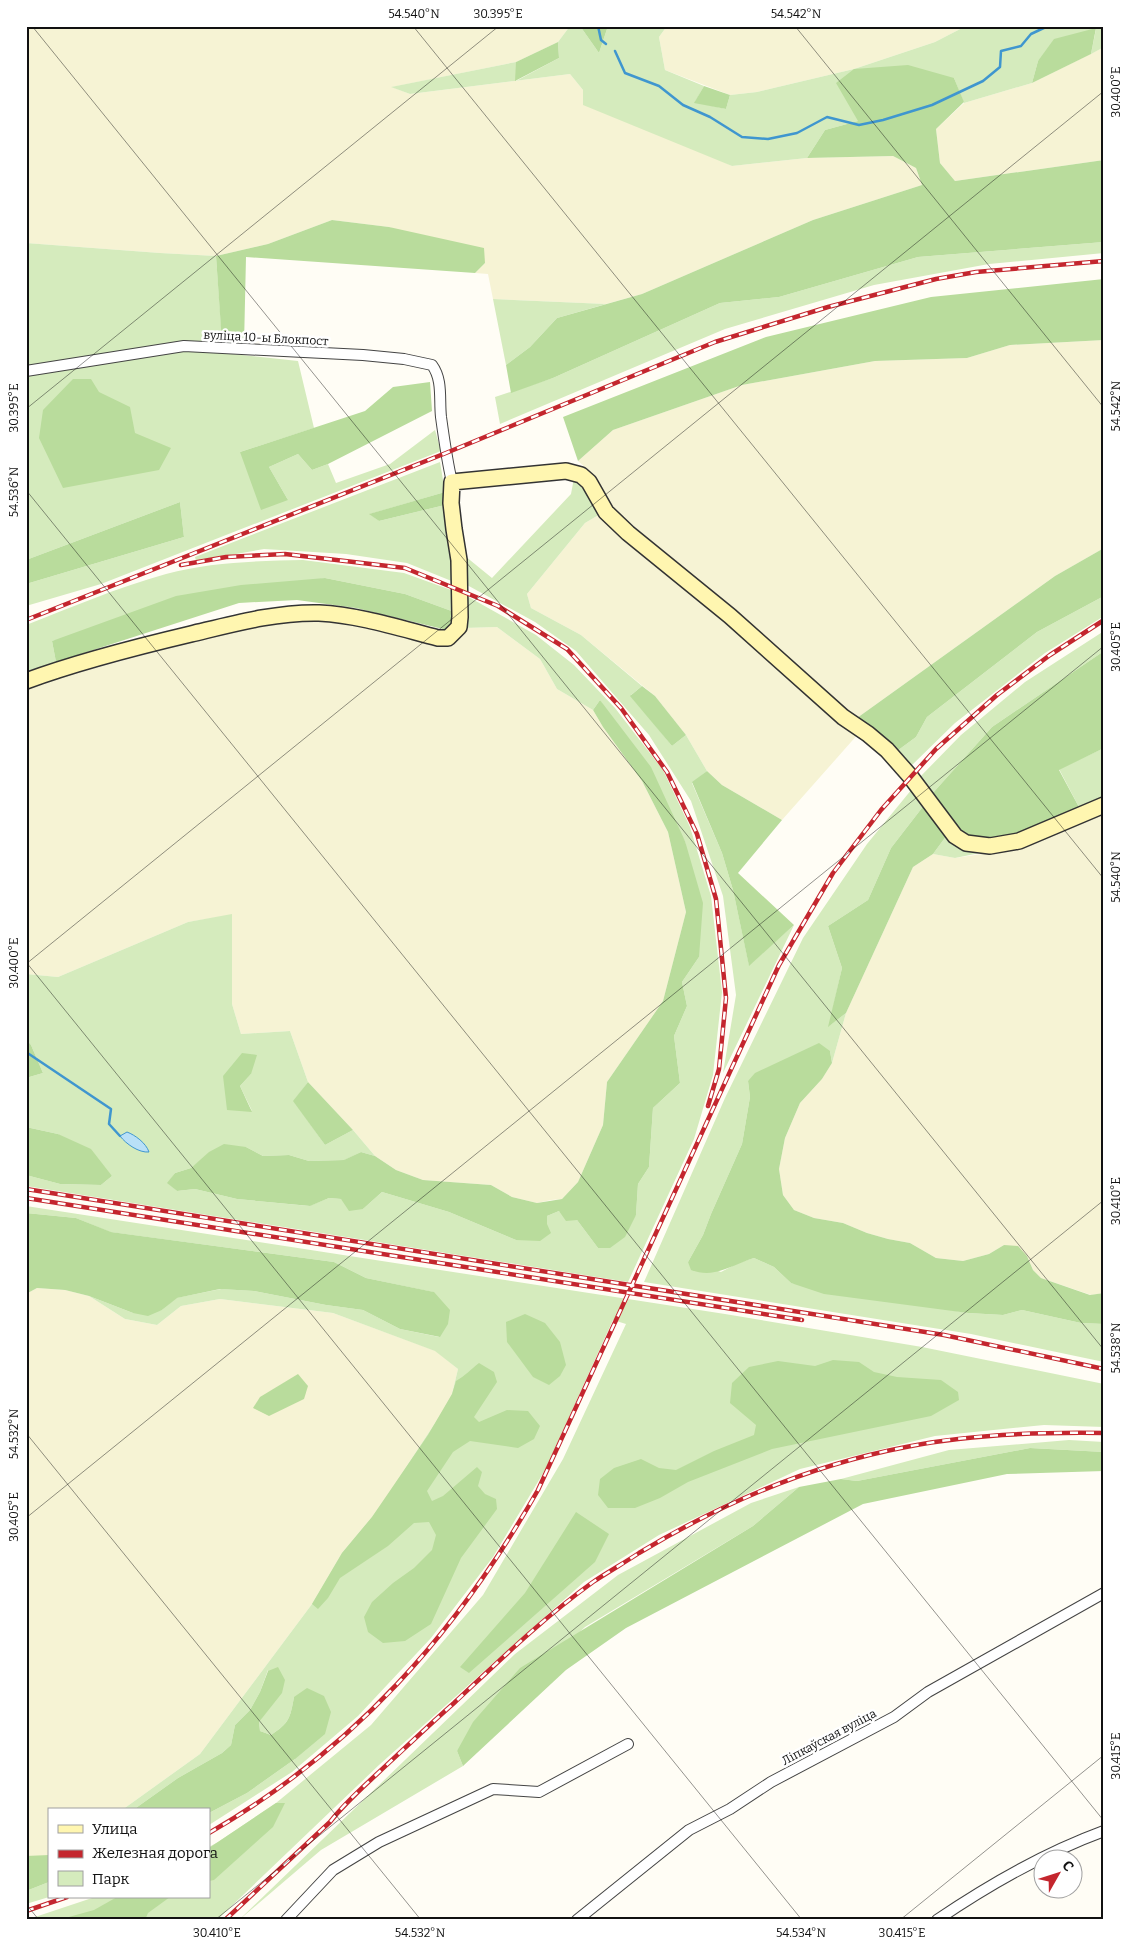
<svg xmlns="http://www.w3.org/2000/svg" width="1130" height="1946" viewBox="0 0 1130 1946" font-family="Bitter,serif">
<rect width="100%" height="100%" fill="#fffdf5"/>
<g fill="#f6f3d4">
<path d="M 26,26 L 570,26 L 558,42 L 516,62 L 392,87 L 410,94 L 570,74 L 583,90 L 732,166 L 807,158 L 893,156 L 916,168 L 922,185 L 813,220 L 642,294 L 606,304 L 493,299 L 488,274 L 475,273 L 485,263 L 389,227 L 332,220 L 268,244 L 216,256 L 160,253 L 26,243 Z"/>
<path d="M 667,26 L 966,26 L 935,42 L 854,69 L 757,92 L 730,95 L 665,70 L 659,37 Z"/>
<path d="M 1104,47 L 1104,160 L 955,181 L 940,163 L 936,129 L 964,103 L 1032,83 Z"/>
<path d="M 1104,340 L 1104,548 L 1055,576 L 857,718 L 614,509 L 592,473 L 578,461 L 613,430 L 742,385 L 875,361 L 967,358 L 1010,345 Z"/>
<path d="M 602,513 L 859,733 L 782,820 L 722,785 L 707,771 L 686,735 L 655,696 L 581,635 L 531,608 L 527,594 L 585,523 Z"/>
<path d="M 328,620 L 373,627 L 445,645 L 460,637 L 464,628 L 497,627 L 540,659 L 557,689 L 593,710 L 603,727 L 642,781 L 668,832 L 686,912 L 663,1001 L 607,1082 L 603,1125 L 578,1182 L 562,1199 L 551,1200 L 537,1203 L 512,1197 L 491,1185 L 423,1180 L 396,1170 L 375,1156 L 353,1130 L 308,1082 L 290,1031 L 241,1034 L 232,1004 L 231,915 L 188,922 L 58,977 L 26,974 L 26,687 L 264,622 Z"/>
<path d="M 1104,814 L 1104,1293 L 1091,1295 L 1041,1278 L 1033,1270 L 1027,1256 L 1004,1245 L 989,1254 L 963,1261 L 936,1258 L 910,1243 L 888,1239 L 867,1233 L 843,1223 L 814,1218 L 794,1210 L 783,1195 L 779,1169 L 785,1138 L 800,1103 L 822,1079 L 832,1063 L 846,1013 L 913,867 L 933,854 L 955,858 L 1027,847 Z"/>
<path d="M 37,1288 L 65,1290 L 89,1296 L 125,1319 L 157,1325 L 181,1306 L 220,1299 L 333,1313 L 436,1351 L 458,1369 L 452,1394 L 443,1411 L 387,1496 L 372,1517 L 342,1553 L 312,1604 L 200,1754 L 122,1810 L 49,1810 L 49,1855 L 47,1856 L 26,1856 L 26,1294 Z"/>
</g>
<g fill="#d5ebbd" fill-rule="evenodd">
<path d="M 570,26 L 580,26 L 599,53 L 608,26 L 667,26 L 659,37 L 665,70 L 704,86 L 695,102 L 726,109 L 730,95 L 757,92 L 854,69 L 935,42 L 966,26 L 1104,26 L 1104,47 L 1091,54 L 1096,29 L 1038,61 L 1032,83 L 964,103 L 954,78 L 858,121 L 825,130 L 807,158 L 732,166 L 583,105 L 583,90 L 570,74 L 410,94 L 391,87 L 516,62 L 516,81 L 559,58 L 558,42 Z"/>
<path d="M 1104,242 L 1104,253 L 989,264 L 874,285 L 725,329 L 500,424 L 495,397 L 553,378 L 720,303 L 779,297 L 918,257 Z"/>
<path d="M 26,243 L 160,253 L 216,256 L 223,353 L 298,361 L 314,428 L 240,452 L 288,500 L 269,467 L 298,454 L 312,470 L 328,464 L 336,483 L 390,464 L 435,430 L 441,451 L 101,584 L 26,606 L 26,584 L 184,537 L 180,502 L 26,560 Z"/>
<path d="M 493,299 L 606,304 L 557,318 L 530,347 L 506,365 Z"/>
<path d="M 440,462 L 445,492 L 370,514 L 379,521 L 445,505 L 454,582 L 407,563 L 346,554 L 264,549 L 196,561 L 195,557 Z"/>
<path d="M 574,478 L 590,490 L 602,513 L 585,523 L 527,594 L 531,608 L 581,635 L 642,686 L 631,695 L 672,746 L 686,735 L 707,771 L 692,783 L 722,853 L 733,890 L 749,965 L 794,925 L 723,1073 L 736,995 L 723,896 L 691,801 L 649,735 L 576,651 L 535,622 L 467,585 L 465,556 L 492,578 L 571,494 Z"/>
<path d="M 303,560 L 404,573 L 454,591 L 457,613 L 405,594 L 325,578 L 52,641 L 56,662 L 28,671 L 26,662 L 26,625 C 72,607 119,587 166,574 C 211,562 257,561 303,560 Z"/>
<path d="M 465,595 L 536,635 L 574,665 L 615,708 L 663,770 L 690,827 L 711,896 L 722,992 L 713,1075 L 694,1139 L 628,1282 L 26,1186 L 26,1175 L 60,1184 L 101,1185 L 112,1176 L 58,1134 L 26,1127 L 26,1078 L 43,1073 L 31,1045 L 26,1039 L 26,974 L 58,977 L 188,922 L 232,914 L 232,1004 L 241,1034 L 290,1031 L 308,1082 L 294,1101 L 325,1145 L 353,1130 L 375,1156 L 361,1152 L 345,1160 L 309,1161 L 289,1155 L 263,1156 L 246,1147 L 200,1161 L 191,1168 L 175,1173 L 168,1183 L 177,1191 L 195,1189 L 237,1199 L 309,1206 L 329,1198 L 341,1199 L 363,1209 L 382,1192 L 449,1212 L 516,1240 L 547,1224 L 547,1216 L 559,1211 L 577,1220 L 598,1248 L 636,1215 L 638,1184 L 649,1167 L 653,1108 L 680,1083 L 674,1036 L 687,1006 L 682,982 L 699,957 L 685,841 L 600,700 L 593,710 L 557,689 L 540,659 L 497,627 L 464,628 ZM 251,1074 L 240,1086 L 252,1111 L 223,1076 Z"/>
<path d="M 1104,596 L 1104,616 L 1045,653 L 955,723 L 910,767 L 897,751 L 916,737 L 927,717 L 1037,632 Z"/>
<path d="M 1104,631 L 1104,651 L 992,727 L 932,794 L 918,779 L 961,735 L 1025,682 Z"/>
<path d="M 1104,748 L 1104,799 L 1080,809 L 1059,769 Z"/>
<path d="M 912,789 L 925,804 L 891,848 L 868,900 L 828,926 L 842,968 L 829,1026 L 846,1013 L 832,1063 L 830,1051 L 748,1081 L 750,1097 L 742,1144 L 711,1214 L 703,1235 L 688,1262 L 721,1272 L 738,1263 L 754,1258 L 774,1267 L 791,1283 L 968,1313 L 1003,1315 L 1022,1310 L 1081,1323 L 1104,1324 L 1104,1362 L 971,1334 L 644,1282 L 725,1098 L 803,938 L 867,844 Z"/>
<path d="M 947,835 L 990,851 L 955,858 L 933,854 Z"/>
<path d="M 26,1206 L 725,1314 L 922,1347 L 1104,1384 L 1104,1427 L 1044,1425 L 935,1436 L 800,1469 L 659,1535 L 584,1582 L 379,1765 L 217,1920 L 26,1920 L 95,1897 L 209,1897 L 209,1847 L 218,1842 L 276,1803 L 371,1725 L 483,1595 L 563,1459 L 626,1324 L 613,1320 L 545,1470 L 493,1557 L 431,1638 L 358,1716 L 292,1772 L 209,1825 L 209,1813 L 247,1793 L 295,1759 L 294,1697 C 290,1719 289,1723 271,1735 L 260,1731 L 259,1722 L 268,1708 L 268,1670 L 260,1692 L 250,1710 L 235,1725 L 231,1745 L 222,1753 L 178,1778 L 133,1810 L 122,1810 L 200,1754 L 312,1604 L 342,1553 L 372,1517 L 387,1496 L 443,1411 L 452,1394 L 458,1369 L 435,1351 L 333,1313 L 220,1299 L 181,1306 L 157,1325 L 125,1319 L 89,1296 L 133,1313 L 162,1310 L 176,1298 L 221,1289 L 254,1291 L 326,1305 L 363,1310 L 400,1329 L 439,1337 L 433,1292 L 366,1278 L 334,1262 L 110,1232 L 76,1218 L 26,1213 Z"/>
<path d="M 1069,1440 L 1104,1442 L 1104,1452 L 1030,1448 L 857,1481 L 841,1479 L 949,1450 Z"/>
<path d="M 799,1487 L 753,1526 L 585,1627 L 457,1751 L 463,1766 L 321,1850 L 239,1920 L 515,1654 L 618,1575 L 751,1503 Z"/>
<path d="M 49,1882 L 49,1897 L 26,1904 L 26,1891 Z"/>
</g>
<g fill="#b9dc9c">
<path d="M 580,26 L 608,26 L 599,53 Z"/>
<path d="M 1096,28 L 1091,54 L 1032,83 L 1038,61 L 1054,39 Z"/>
<path d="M 558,42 L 559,58 L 515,81 L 516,62 Z"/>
<path d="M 908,65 L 954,78 L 964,102 L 936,129 L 940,163 L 955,181 L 1104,160 L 1104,242 L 918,257 L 779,297 L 720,303 L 553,378 L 511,393 L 506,365 L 530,347 L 557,318 L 642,294 L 813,220 L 922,185 L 916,168 L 893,156 L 807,158 L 825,130 L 858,121 L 836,83 L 854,69 Z"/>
<path d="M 704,86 L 730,95 L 726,109 L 694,103 Z"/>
<path d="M 332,220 L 389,227 L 484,248 L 485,263 L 475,273 L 246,257 L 244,345 L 222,343 L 216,256 L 268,244 Z"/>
<path d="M 1104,279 L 1104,340 L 1010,345 L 967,358 L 875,361 L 742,385 L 613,430 L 578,461 L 563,417 L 766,337 L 931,297 Z"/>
<path d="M 73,379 L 91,379 L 99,392 L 130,407 L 135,433 L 171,448 L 159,470 L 63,488 L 39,438 L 43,410 Z"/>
<path d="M 430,382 L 432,411 L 328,464 L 312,470 L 298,454 L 269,467 L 288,500 L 261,510 L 240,452 L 365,411 L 393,387 Z"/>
<path d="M 445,492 L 445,505 L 379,521 L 369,514 Z"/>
<path d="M 180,502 L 184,537 L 26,584 L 26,560 Z"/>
<path d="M 1104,548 L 1104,596 L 1037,632 L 927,717 L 916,737 L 897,751 L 857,718 L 1055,576 Z"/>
<path d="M 325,578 L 405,594 L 457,613 L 451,631 L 356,608 L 297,600 L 239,603 L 56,662 L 52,641 L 176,596 L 241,585 Z"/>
<path d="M 1104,651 L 1104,748 L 1059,770 L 1080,809 L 1007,839 L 981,839 L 960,834 L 932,794 L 992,727 Z"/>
<path d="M 642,686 L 655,696 L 686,735 L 672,746 L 630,696 Z"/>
<path d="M 600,700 L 651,767 L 685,841 L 703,903 L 699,957 L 682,982 L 687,1006 L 674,1036 L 680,1083 L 653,1108 L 649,1167 L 638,1184 L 636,1215 L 625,1237 L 610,1248 L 598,1248 L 577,1220 L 566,1221 L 559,1211 L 547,1216 L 547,1224 L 551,1233 L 540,1241 L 516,1240 L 449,1212 L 382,1192 L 363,1209 L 349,1211 L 341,1199 L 329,1198 L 310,1206 L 237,1199 L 195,1189 L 177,1191 L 167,1183 L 175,1173 L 191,1168 L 209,1152 L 224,1144 L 246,1147 L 263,1156 L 289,1155 L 309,1161 L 344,1160 L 361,1152 L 375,1156 L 396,1170 L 423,1180 L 491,1185 L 512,1197 L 537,1203 L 562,1199 L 578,1182 L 603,1125 L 607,1082 L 663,1001 L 686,912 L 668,832 L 642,781 L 603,727 L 593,710 Z"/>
<path d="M 707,771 L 722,785 L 782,820 L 738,873 L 794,925 L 749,966 L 733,890 L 722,853 L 692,782 Z"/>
<path d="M 925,804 L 947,835 L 933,854 L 913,867 L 846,1013 L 828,1027 L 842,968 L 828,926 L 868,900 L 891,848 Z"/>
<path d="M 26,1039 L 31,1045 L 43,1073 L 26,1078 Z"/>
<path d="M 819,1043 L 830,1051 L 832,1063 L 822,1079 L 800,1103 L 785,1138 L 779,1169 L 783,1195 L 794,1210 L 814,1218 L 843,1223 L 867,1233 L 888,1239 L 910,1243 L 936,1258 L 963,1261 L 989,1254 L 1004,1245 L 1018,1246 L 1027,1256 L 1033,1270 L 1041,1278 L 1090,1295 L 1104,1293 L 1104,1324 L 1081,1323 L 1022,1310 L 1003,1315 L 968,1313 L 824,1294 L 791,1283 L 774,1267 L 754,1258 C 731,1265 715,1279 691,1270 L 688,1262 L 703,1235 L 711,1214 L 742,1144 L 750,1097 L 748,1081 L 755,1073 Z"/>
<path d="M 242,1053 L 257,1055 L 251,1074 L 240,1086 L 252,1112 L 227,1110 L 223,1076 Z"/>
<path d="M 308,1082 L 353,1130 L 325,1145 L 293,1101 Z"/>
<path d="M 26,1127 L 58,1134 L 91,1149 L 112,1176 L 101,1185 L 60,1184 L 26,1175 Z"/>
<path d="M 26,1213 L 76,1218 L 111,1232 L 334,1262 L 366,1278 L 434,1292 L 450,1310 L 448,1324 L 440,1337 L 400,1329 L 363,1310 L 326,1305 L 254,1291 L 220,1289 L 177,1298 L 162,1310 L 148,1316 L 133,1313 L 89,1296 L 65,1290 L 37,1288 L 26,1294 Z"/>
<path d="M 525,1314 L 545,1323 L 560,1342 L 566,1365 L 560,1376 L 549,1385 L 533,1377 L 507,1342 L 506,1322 Z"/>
<path d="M 833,1360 L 859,1362 L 874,1372 L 897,1377 L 941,1380 L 958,1392 L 959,1400 L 931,1416 L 772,1449 L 688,1482 L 660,1498 L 635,1508 L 608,1508 L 598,1495 L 600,1479 L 614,1468 L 641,1459 L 659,1468 L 676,1470 L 714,1451 L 754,1435 L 756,1425 L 730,1403 L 732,1383 L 749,1367 L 778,1361 L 815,1366 Z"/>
<path d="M 479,1363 L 494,1372 L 497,1382 L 474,1417 L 479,1422 L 507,1410 L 528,1411 L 540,1426 L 534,1439 L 518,1448 L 470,1441 L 453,1452 L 427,1491 L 432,1501 L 443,1496 L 477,1467 L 482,1472 L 478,1486 L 485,1494 L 496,1499 L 497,1509 L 461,1558 L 431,1624 L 405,1641 L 383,1643 L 368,1632 L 364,1617 L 372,1602 L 393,1583 L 414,1568 L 432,1550 L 436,1535 L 429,1522 L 414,1523 L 388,1546 L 340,1578 L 328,1598 L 318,1609 L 312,1604 L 342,1553 L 372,1517 L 428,1435 L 452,1394 L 456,1381 C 466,1375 470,1370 479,1363 Z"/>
<path d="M 298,1374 L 308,1386 L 304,1399 L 269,1416 L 253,1408 L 260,1397 Z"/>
<path d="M 1030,1448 L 1104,1452 L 1104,1471 L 1007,1474 L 863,1504 L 626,1628 L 566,1670 L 463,1766 L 457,1751 L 473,1722 L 520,1668 L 753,1526 L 799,1487 L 841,1479 L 857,1481 Z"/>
<path d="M 576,1512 L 609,1534 L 595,1562 L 469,1673 L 460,1667 L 525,1593 Z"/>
<path d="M 278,1667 L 285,1680 L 282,1693 L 259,1722 L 260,1731 L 271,1735 C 289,1723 290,1719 294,1697 L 307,1688 L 324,1696 L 331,1712 L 325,1734 L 295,1759 L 247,1793 L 209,1813 L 209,1810 L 133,1810 L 178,1778 L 222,1753 L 231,1745 L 235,1725 L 250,1710 L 260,1692 L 268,1671 Z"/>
<path d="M 276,1803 L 285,1803 L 273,1827 L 214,1880 L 209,1881 L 209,1848 Z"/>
<path d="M 49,1855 L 49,1882 L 26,1891 L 26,1856 Z"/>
<path d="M 117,1897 L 170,1897 L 148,1913 L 145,1920 L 58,1920 L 94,1910 Z"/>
</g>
<path fill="#b9e0f7" stroke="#3f96cf" d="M 127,1132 C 135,1135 146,1143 149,1152 C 139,1153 126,1144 120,1136 Z"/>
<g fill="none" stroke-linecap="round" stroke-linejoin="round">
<g stroke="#3f96cf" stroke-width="2.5">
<path d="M 598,26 L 601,40 L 606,44"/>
<path d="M 615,51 L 625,73 L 659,86 L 683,105 L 710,117 L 742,137 L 768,139 L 797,133 L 827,117 L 859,125 L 883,120 L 932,105 L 983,81 L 1000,67 L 1001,51 L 1021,46 L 1031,34 L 1048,26"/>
<path d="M 26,1052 L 111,1109 L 109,1124 L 120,1136"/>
</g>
<g stroke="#444" stroke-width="12">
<g id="street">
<path d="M 26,371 L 184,346 L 363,355 L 404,359 L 432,365 C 443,380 439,399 441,417 C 444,439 447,461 452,482"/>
<path d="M 286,1920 L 333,1870 L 379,1842 L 493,1789 L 539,1792 L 628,1744"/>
<path d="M 577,1920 L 689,1830 L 730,1809 L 771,1782 L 894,1717 L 928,1692 L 1104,1593"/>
<path d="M 937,1920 C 990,1884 1044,1853 1104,1831"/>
</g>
</g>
<g stroke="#333" stroke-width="18">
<path id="secondary" d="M 26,681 C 80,661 136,647 191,634 C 233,624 276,612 319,613 C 359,615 399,628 438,638 L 448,638 L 459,627 L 460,617 L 459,560 L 454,529 L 451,503 L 452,482 L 566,471 L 581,475 L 589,482 L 606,512 L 628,533 L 730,616 L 843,717 L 868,734 L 887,750 L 910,776 L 955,836 L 966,843 L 990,846 L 1019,841 L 1104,805"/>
</g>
<use href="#street" stroke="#fff" stroke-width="10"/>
<use href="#secondary" stroke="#fff6b0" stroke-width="15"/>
<g stroke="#c4262e" stroke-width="4.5">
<g id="rail">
<path d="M 181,565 L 226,557 L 285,554 L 405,568 L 498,606 L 567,649 L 621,708 L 667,772 L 697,834 L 716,899 L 726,998 L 719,1069 L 708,1106"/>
<path d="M 26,620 L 446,453 L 715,342 L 828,307 L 936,279 L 976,272 L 1104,261"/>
<path d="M 26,1189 L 944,1335 L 1104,1369"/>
<path d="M 26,1198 L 802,1320"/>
<path d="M 209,1833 C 353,1750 456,1634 538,1490 L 779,965 L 833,873 L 881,810 L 936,749 L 997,695 L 1050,655 L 1104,620"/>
<path d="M 26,1911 L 67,1897"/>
<path d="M 225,1920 L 330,1822 C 344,1804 361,1789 378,1773 C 403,1750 428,1726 454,1703 C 499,1661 543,1618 593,1582 C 608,1572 624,1563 639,1553 C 722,1503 811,1465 906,1447 C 971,1434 1038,1432 1104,1433"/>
</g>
</g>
<use href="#rail" stroke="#fff" stroke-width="2.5" stroke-dasharray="8" stroke-linecap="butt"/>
</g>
<path fill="none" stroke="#111" stroke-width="1" stroke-opacity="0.45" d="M 32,26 L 1104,1350M 413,26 L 1104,879M 795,26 L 1104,408M 26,409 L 499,26M 26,490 L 1104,1821M 26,962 L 802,1920M 26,964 L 1104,91M 26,1433 L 421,1920M 26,1518 L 1104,646M 26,1904 L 39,1920M 215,1920 L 1104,1200M 900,1920 L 1104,1755"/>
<g text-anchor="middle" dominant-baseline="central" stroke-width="5" stroke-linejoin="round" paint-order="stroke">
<g font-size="12" fill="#111" stroke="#fff">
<text transform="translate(266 338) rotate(3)">вуліца 10-ы Блокпост</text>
<text transform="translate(829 1737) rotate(-28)">Ліпкаўская вуліца</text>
</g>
</g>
<rect width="1130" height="1946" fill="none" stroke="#ffffff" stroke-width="55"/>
<rect x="48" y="1808" width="162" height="90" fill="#ffffff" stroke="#a0a0a0"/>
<rect x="58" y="1825" width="25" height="8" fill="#fff6b0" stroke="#a0a0a0"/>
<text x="92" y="1834" font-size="15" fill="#111111">Улица</text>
<rect x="58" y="1850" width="25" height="8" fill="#c4262e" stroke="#a0a0a0"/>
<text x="92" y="1858" font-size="15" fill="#111111">Железная дорога</text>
<rect x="58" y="1871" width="25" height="15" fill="#d5ebbd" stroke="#a0a0a0"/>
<text x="92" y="1884" font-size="15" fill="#111111">Парк</text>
<g transform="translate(1058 1874) rotate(51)"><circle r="24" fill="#ffffff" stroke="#a0a0a0"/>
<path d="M0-4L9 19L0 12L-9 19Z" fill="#c4262e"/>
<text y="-8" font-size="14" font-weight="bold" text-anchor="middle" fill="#111111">С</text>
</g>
<rect x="28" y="28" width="1074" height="1890" fill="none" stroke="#111" stroke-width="2"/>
<g font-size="12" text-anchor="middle" fill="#111">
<text x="414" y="18">54.540°N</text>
<text x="498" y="18">30.395°E</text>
<text x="796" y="18">54.542°N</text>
<text transform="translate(1116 92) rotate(-90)" y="4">30.400°E</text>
<text transform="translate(1116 406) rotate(-90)" y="4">54.542°N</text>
<text transform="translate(14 408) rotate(-90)" y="4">30.395°E</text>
<text transform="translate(14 492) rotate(-90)" y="4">54.536°N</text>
<text transform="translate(1116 647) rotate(-90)" y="4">30.405°E</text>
<text transform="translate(1116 877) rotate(-90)" y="4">54.540°N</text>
<text transform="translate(14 963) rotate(-90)" y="4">30.400°E</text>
<text transform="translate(1116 1201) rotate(-90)" y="4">30.410°E</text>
<text transform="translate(1116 1348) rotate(-90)" y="4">54.538°N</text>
<text transform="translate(14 1434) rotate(-90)" y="4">54.532°N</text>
<text transform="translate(14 1517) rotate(-90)" y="4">30.405°E</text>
<text transform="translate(1116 1756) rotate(-90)" y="4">30.415°E</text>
<text x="217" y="1937">30.410°E</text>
<text x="420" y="1937">54.532°N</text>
<text x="801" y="1937">54.534°N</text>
<text x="902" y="1937">30.415°E</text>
</g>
</svg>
